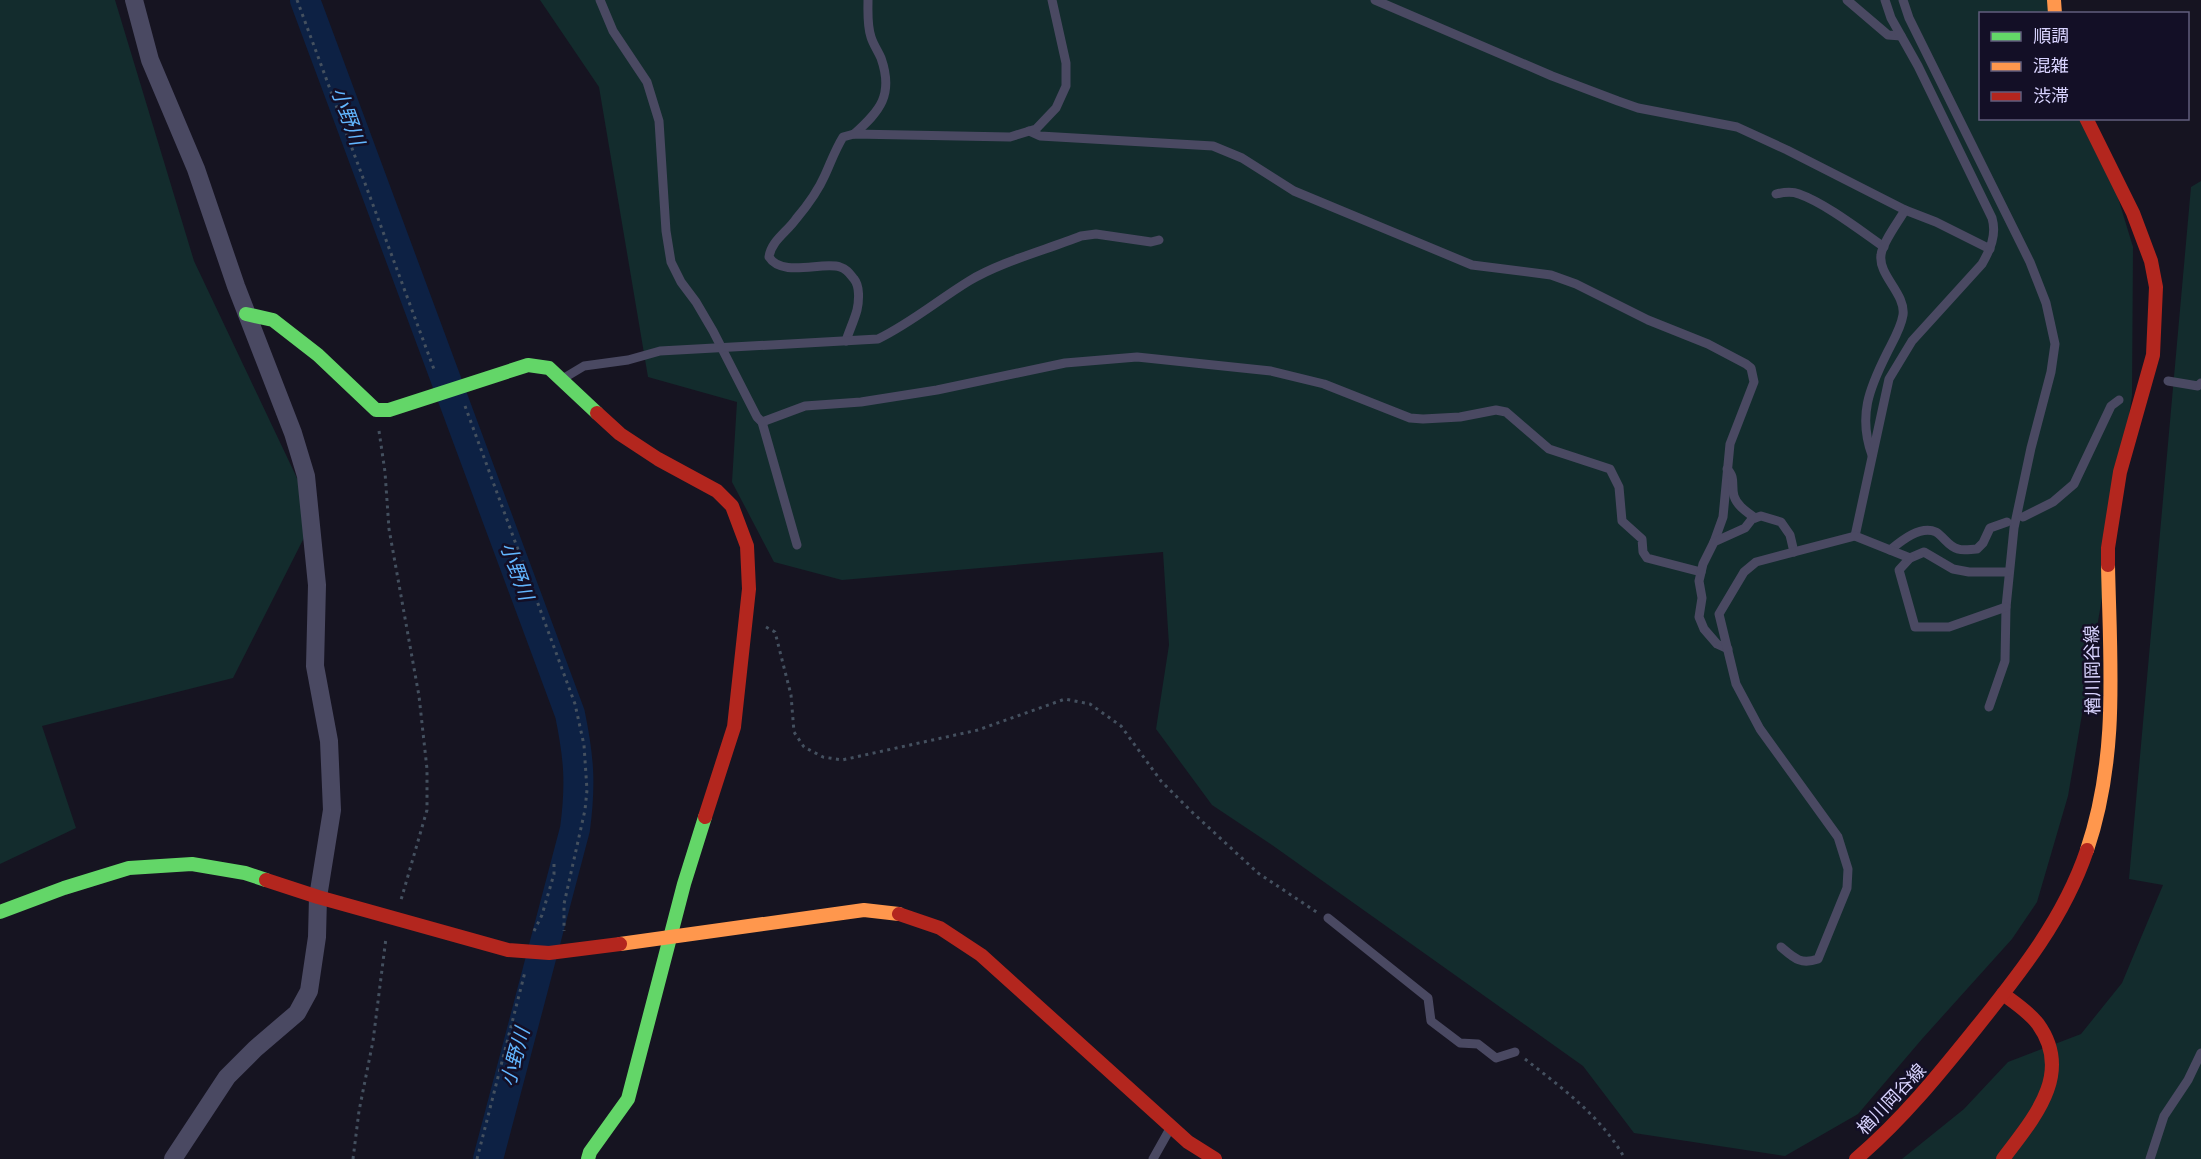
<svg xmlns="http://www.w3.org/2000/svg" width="2201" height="1159" viewBox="0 0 2201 1159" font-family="Raleway,'Noto Sans JP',sans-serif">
<rect width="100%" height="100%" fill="#161421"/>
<g fill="#132c2d">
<path d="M 0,0 L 115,0 L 194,261 L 315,516 L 233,678 L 42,726 L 76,828 L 0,864 Z"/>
<path d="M 540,0 L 2058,0 L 2063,13 L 1980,14 L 1980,118 L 2094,119 L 2133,247 L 2132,395 L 2108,563 L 2068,796 L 2037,902 L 2012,939 L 1922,1039 L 1858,1114 L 1785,1156 L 1634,1133 L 1583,1066 L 1272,845 L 1212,805 L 1156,729 L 1169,645 L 1163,552 L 842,580 L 774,562 L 732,482 L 737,402 L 648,377 L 599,87 Z"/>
<path d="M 2201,181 L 2201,1159 L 1902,1159 L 1964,1109 L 2008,1062 L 2081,1034 L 2122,983 L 2163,885 L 2129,879 L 2191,187 Z"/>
</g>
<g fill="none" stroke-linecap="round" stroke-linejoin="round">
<path stroke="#0d2144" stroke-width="30" d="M 305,0 L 570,714 C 579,758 581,784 575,829 L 488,1159"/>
<g stroke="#44505f" stroke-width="3" stroke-dasharray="3 4.5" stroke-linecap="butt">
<path d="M 297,0 L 435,372"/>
<path d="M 465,406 L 575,704 L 584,745 L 587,790 L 585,810 L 564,904 L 564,931"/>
<path d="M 379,431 L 385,472 L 389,529 L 419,696 L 427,769 L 427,810 L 401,900"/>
<path d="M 766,627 L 775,632 L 791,695 L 794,732 L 804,747 L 823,757 L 842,760 L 978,730 L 1065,699 L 1090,704 L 1121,726 L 1161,781 L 1193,813 L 1258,873 L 1318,913"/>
<path d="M 534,931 L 542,915 L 554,874 L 554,864"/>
<path d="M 1525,1059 C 1562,1088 1602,1117 1625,1159"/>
<path d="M 353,1159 L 359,1111 L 373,1041 L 386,938"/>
<path d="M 477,1159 L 525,972"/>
</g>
<g stroke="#4a4962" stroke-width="9">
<path d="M 600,0 L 613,31 L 647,82 L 659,121 L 666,231 L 671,262 L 681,282 L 696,302 L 713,331 L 757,417 L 762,422 L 805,406 L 861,402 L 937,390 L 1065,363 L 1137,357 L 1271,371 L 1324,384 L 1410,418 L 1423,419 L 1460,417 L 1496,410 L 1506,412 L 1549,449 L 1610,469 L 1619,487 L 1622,521 L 1642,539 L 1643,552 L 1647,558 L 1701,572"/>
<path d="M 1375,0 L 1552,76 L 1618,101 L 1638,108 L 1737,127 L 1787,150 L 1905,210 L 1936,222 L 1990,249"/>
<path d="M 1847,0 L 1888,35 L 1901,36"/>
<path d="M 1903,0 L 1909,18 L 2030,262 L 2046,303 L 2055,344 L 2051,372 L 2031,448 L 2014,528 L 2006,607 L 2005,661 L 1989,707"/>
<path d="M 1029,131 L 1040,136 L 1213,146 L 1242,158 L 1294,191 L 1472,265 L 1551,275 L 1576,284 L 1648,320 L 1708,344 L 1746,364 L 1751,368 L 1754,382 L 1730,444 L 1723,517 L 1714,542"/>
<path d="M 854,134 C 880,111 894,95 881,58 C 878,51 873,44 871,37 C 867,25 868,12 868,0"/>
<path d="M 1776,194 C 1784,192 1792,191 1799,194 C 1825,203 1861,231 1884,247"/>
<path d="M 846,341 C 849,331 854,321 857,310 C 859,301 860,286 854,279 C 850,274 847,269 840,267 C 823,261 782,278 769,257 C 771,241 787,232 796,219 C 807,206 818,191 825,175 C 831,162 835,150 843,137 L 854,134 L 1010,137 L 1036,129 L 1056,108 L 1066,86 L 1066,63 L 1052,0"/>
<path d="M 564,378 L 584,366 L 628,360 L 660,351 L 878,339 C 911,323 938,300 969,281 C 1000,262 1046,250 1081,236 L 1096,234 L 1151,242 L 1159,240"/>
<path d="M 2168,381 L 2198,386 L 2201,383"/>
<path d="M 762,422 L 797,545"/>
<path d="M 1872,455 C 1858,416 1869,389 1887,353 C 1893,341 1901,328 1903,315 C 1906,294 1878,275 1881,255 C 1882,243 1899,221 1905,210"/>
<path d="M 1727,469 C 1736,477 1731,486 1734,496 C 1737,506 1747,512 1755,518"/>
<path d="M 2023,517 L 2053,502 L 2074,484 L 2111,406 L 2119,400"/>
<path d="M 1855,536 L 1889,379 L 1912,341 L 1982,264 C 1990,250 1997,235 1992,218 L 1918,66 L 1891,18 L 1885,0"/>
<path d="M 1890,550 C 1901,541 1920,525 1936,532 C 1944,537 1949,547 1958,549 C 1964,551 1971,549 1977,549 L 1983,543 L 1990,528 L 2007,522"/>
<path d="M 2006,607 L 1949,627 L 1915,627 L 1899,570 L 1910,558 L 1924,552 L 1953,569 L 1969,572 L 2009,572"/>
<path d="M 1728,649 L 1717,644 L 1704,629 L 1699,617 L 1702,598 L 1699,581 L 1703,564 L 1714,542 L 1745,528 L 1752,519 L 1761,516 L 1781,522 L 1790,535 L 1794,552"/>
<path d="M 1328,918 L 1428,998 L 1431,1021 L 1460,1043 L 1478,1044 L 1496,1058 L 1515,1052"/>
<path d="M 1781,947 C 1794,958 1800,965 1818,959 L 1847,888 L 1848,869 L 1838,837 L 1760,729 L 1736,684 L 1719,614 L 1744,572 L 1756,562 L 1855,536 L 1910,558"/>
<path d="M 1153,1159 L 1171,1127"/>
<path d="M 2150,1159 L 2164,1116 L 2188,1080 L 2201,1053"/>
</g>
<path stroke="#4a4962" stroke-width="18" d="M 134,0 L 150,60 L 196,169 L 236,286 L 293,433 L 306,476 L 317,585 L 315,666 L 329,741 L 332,810 L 318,897 L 317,937 L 309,991 L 297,1013 L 255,1049 L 227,1077 L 173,1159"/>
<g stroke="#63d668" stroke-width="14">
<path d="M 246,314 L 273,320 L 318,355 L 376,410 L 389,410 L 528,365 L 549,368 L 597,413"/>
<path d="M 0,912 L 64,888 L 129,868 L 192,864 L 245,873 L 266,880"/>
<path d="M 588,1159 L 590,1152 L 628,1099 L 684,884 L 705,817"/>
</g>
<g stroke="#ff974d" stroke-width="14">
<path d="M 2054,0 L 2055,14"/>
<path d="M 2087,850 C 2119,755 2110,663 2108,565"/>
<path d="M 620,944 L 864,910 L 899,914"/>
</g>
<g stroke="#b3261e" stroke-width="14">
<path d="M 2086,118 L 2133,213 L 2151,261 L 2156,287 L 2153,355 L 2120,472 L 2108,548 L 2108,565"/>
<path d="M 597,413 L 620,434 L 658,459 L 717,491 L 732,506 L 747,546 L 749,589 L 734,727 L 705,817"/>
<path d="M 266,880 L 318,897 L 508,950 L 549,953 L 620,944"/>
<path d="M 899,914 L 940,928 L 981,955 L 1188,1142 L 1215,1159"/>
<path d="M 2003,994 C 2015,1003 2029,1012 2038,1024 C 2074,1074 2033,1119 2003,1159"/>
<path d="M 1856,1159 C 1902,1120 1939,1074 1976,1028 C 2021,972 2064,918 2087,850"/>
</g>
</g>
<g text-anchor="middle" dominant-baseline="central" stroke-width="5" stroke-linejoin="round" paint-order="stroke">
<g font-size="18" fill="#d9d4ff" stroke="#130f26">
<text transform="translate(2092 670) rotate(-91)">楢川岡谷線</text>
<text transform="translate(1891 1099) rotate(-46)">楢川岡谷線</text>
</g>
<g font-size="20" font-style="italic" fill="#62b6ff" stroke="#130f26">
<text transform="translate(348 116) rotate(70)">小野川</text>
<text transform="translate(517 571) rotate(70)">小野川</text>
<text transform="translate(515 1057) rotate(-75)">小野川</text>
</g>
</g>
<rect x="1979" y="12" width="210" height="108" fill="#130f26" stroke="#625e7d" stroke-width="1.5"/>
<rect x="1991" y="32" width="30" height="9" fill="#63d668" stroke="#625e7d" stroke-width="1.5"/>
<text x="2033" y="42" font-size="18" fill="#d9d4ff">順調</text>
<rect x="1991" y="62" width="30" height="9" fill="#ff974d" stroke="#625e7d" stroke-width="1.5"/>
<text x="2033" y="72" font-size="18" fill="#d9d4ff">混雑</text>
<rect x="1991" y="92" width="30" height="9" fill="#b3261e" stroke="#625e7d" stroke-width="1.5"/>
<text x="2033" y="102" font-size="18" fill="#d9d4ff">渋滞</text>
</svg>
